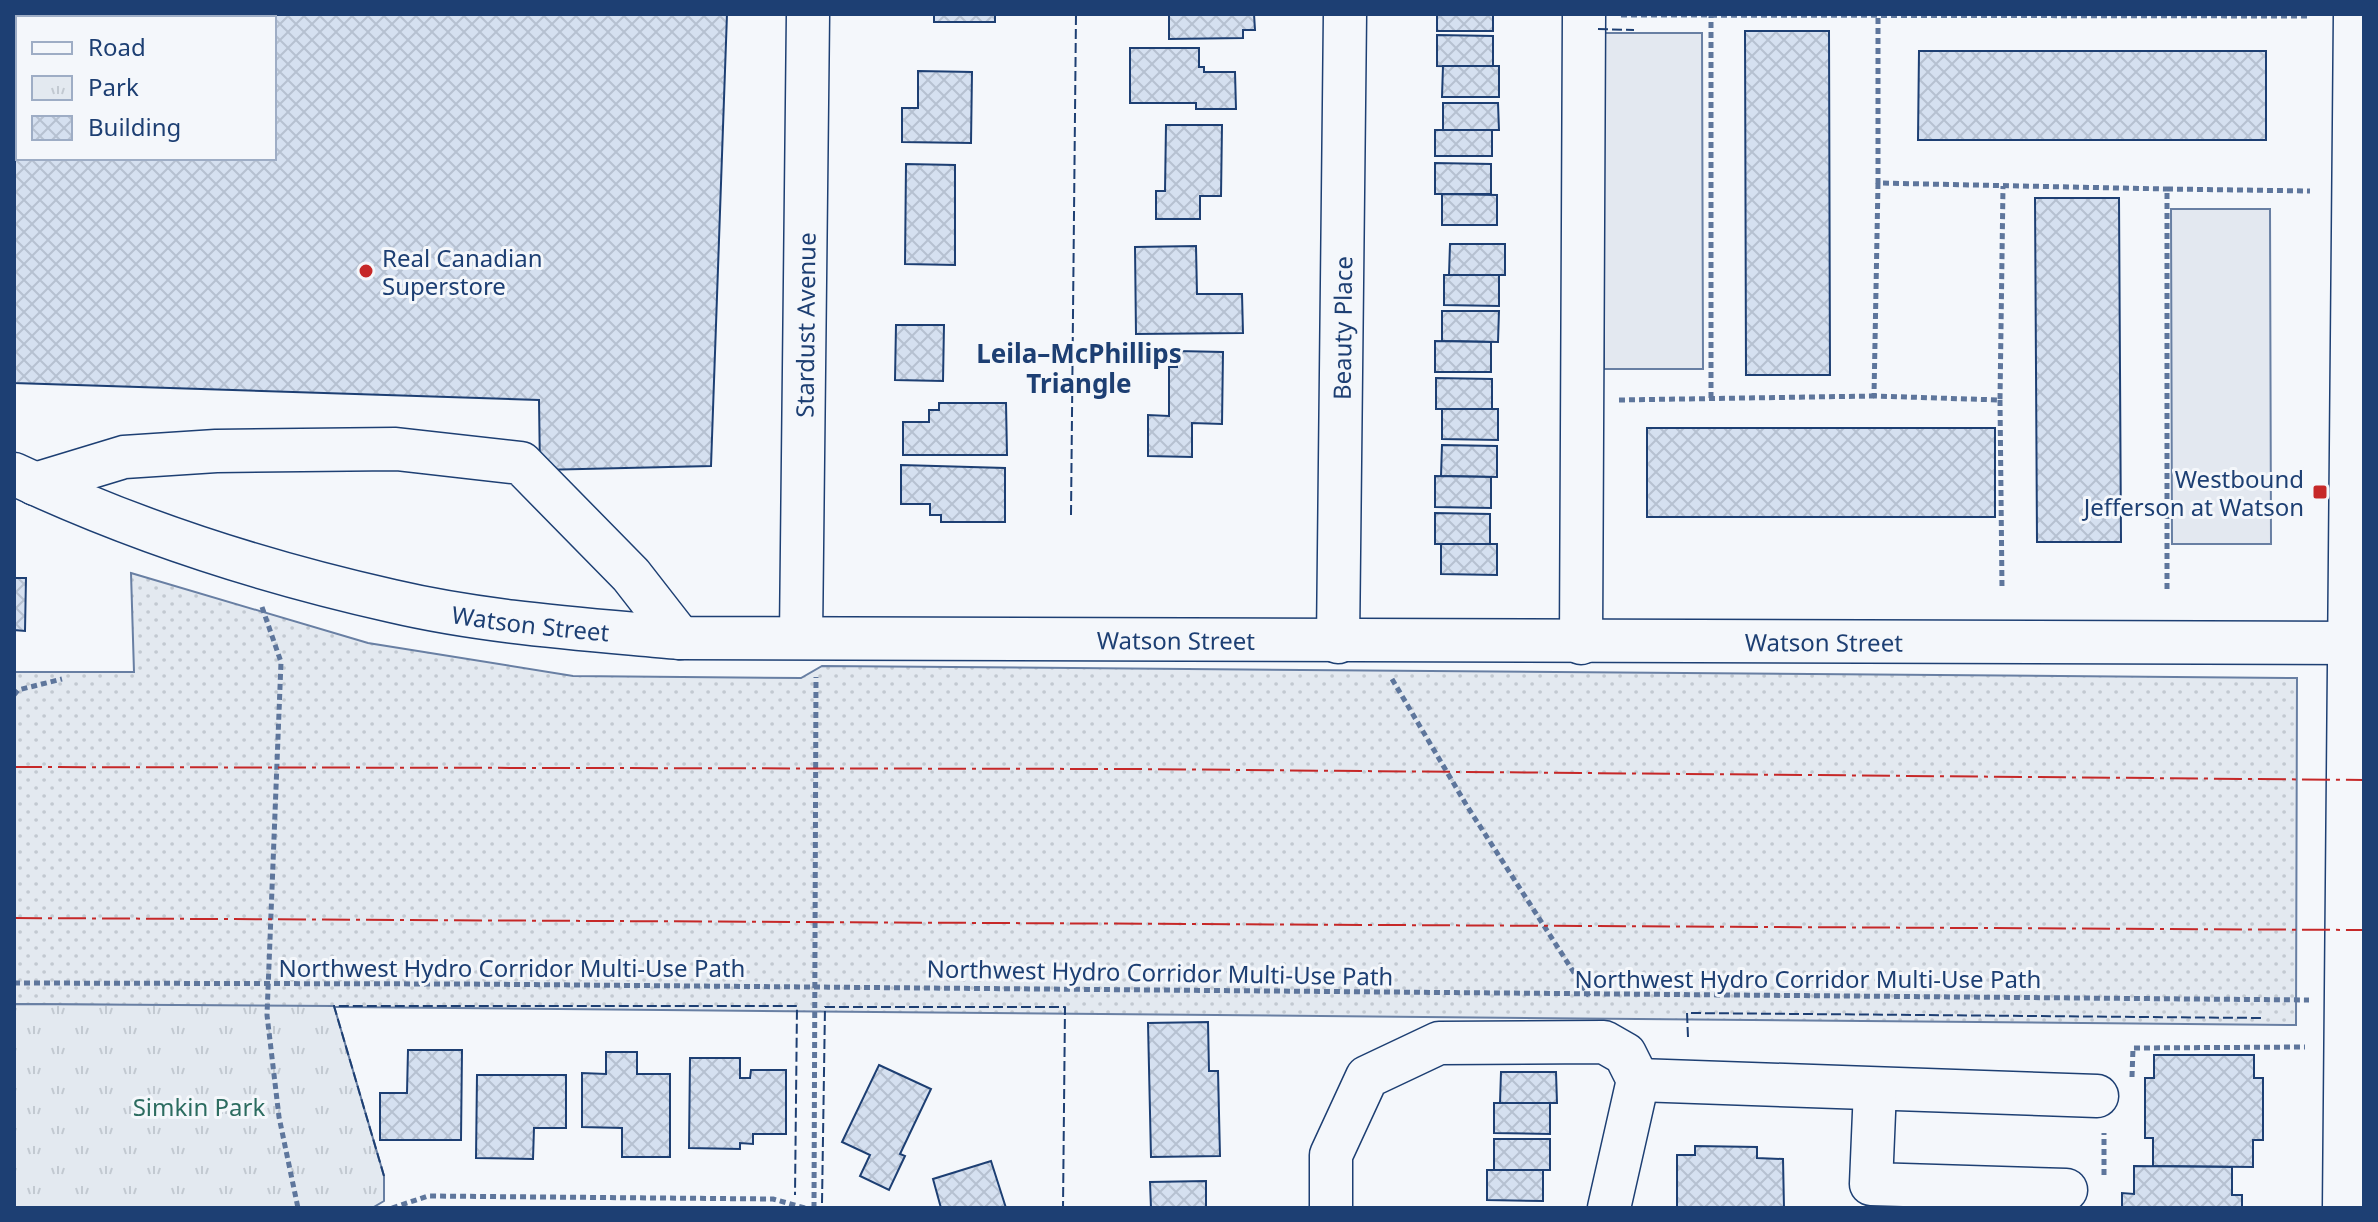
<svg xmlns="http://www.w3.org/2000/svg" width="2378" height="1222" viewBox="0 0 2378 1222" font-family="'Noto Sans',sans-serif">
<defs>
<pattern id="grass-dots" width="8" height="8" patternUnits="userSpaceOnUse" patternTransform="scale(2)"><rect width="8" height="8" fill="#e3e9f0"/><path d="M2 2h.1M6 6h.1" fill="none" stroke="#c2c9d1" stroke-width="1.8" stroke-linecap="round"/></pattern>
<pattern id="park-tufts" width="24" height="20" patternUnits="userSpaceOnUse" patternTransform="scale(2)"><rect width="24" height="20" fill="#e3e9f0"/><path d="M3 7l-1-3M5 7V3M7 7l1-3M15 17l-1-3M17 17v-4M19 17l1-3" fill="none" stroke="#c2c9d1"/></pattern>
<pattern id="building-cross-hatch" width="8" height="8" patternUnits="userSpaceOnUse" patternTransform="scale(2)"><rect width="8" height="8" fill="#d5e0f0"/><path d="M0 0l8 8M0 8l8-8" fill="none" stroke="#b6c1d1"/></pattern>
</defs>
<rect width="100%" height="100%" fill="#f4f7fb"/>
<path fill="url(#grass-dots)" stroke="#687fa3" stroke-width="2" d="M 131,573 L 368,643 L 573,676 L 801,678 L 822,666 L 2297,678 L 2296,1025 L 14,1004 L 14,672 L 134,672 Z"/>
<path fill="url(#park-tufts)" stroke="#687fa3" stroke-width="2" d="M 14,1004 L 334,1006 L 384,1176 L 384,1201 L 372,1208 L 14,1208 Z"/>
<g fill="#e3e8f0" stroke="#687fa3" stroke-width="2">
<path d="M 1603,33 L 1702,33 L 1703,369 L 1604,369 Z"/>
<path d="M 2171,209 L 2270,209 L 2271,544 L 2172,544 Z"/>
</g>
<g fill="url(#building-cross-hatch)" stroke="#1d3f73" stroke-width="2" fill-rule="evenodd">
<path d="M 14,14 L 727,14 L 711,466 L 540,470 L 539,400 L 14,383 ZM 18,18 L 274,18 L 274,158 L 18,158 Z"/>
<rect x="934" y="14" width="61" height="8"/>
<path d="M 1169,14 L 1254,14 L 1255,30 L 1243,30 L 1243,38 L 1169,39 Z"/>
<rect x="1437" y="14" width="56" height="17"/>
<path d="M 1745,31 L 1829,31 L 1830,375 L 1746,375 Z"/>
<path d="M 1437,35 L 1493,36 L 1493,67 L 1437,66 Z"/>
<path d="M 1130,48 L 1199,48 L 1199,67 L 1204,67 L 1204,72 L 1235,72 L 1236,109 L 1196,109 L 1196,103 L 1130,103 Z"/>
<path d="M 1919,51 L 2266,51 L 2266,140 L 1918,140 Z"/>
<path d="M 1443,66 L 1499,66 L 1499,97 L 1442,97 Z"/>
<path d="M 918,71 L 972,72 L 971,143 L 902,142 L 902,108 L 918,108 Z"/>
<path d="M 1443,103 L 1498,103 L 1499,130 L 1443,130 Z"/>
<path d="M 1166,125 L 1222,125 L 1221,196 L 1200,196 L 1200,219 L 1156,219 L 1156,191 L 1165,191 Z"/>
<rect x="1435" y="130" width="57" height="26"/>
<path d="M 1435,163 L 1491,164 L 1491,194 L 1435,194 Z"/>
<path d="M 906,164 L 955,165 L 955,265 L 905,264 Z"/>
<path d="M 1442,194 L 1497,195 L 1497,225 L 1442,225 Z"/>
<path d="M 2035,198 L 2119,198 L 2121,542 L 2037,542 Z"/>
<path d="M 1450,244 L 1505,244 L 1505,275 L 1449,275 Z"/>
<path d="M 1196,246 L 1197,294 L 1242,294 L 1243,333 L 1136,334 L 1135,247 Z"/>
<path d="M 1444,275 L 1499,275 L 1499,306 L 1444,305 Z"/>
<path d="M 1442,311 L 1499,311 L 1498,342 L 1442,341 Z"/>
<path d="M 896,325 L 944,325 L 943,381 L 895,380 Z"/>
<path d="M 1435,341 L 1491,342 L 1491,372 L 1435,372 Z"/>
<path d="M 1177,351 L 1223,352 L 1222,424 L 1192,423 L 1192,457 L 1148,456 L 1148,415 L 1169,416 L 1169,367 L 1177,367 Z"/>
<path d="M 1436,378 L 1492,379 L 1492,409 L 1436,409 Z"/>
<path d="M 939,403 L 1006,403 L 1007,455 L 903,455 L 903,422 L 929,422 L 929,410 L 939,410 Z"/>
<path d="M 1442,409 L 1498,409 L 1498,440 L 1442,439 Z"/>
<rect x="1647" y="428" width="348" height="89"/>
<path d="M 1442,445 L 1497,446 L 1497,477 L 1441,476 Z"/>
<path d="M 901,465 L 1005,468 L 1005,522 L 941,522 L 941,515 L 930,515 L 930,504 L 901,504 Z"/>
<path d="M 1435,476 L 1491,477 L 1491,508 L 1435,507 Z"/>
<path d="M 1435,513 L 1490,514 L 1490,544 L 1435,544 Z"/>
<path d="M 1441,544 L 1497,544 L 1497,575 L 1441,574 Z"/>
<path d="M 14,578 L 26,578 L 25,631 L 14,630 Z"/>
<path d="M 1208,1022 L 1209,1071 L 1218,1071 L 1220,1156 L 1151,1157 L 1148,1023 Z"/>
<path d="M 408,1050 L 462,1050 L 461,1140 L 380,1140 L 380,1093 L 407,1093 Z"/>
<path d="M 606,1052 L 637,1052 L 637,1074 L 670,1074 L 670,1157 L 622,1157 L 622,1128 L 582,1127 L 582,1073 L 606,1074 Z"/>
<path d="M 2154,1055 L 2254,1055 L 2254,1078 L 2263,1078 L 2263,1140 L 2253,1140 L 2253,1167 L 2153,1166 L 2153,1138 L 2145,1138 L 2145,1078 L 2154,1078 Z"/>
<path d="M 690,1058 L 740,1058 L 740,1078 L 750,1078 L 751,1070 L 786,1070 L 786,1134 L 753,1134 L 753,1144 L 740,1143 L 740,1149 L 689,1148 Z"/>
<path d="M 879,1065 L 931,1089 L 900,1154 L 905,1156 L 889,1190 L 860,1176 L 870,1155 L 842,1142 Z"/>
<path d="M 1501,1072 L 1556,1072 L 1557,1103 L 1500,1103 Z"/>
<path d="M 477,1075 L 566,1075 L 566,1128 L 534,1128 L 533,1159 L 476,1158 Z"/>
<path d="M 1494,1103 L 1550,1103 L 1550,1134 L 1494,1133 Z"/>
<rect x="1494" y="1139" width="56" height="31"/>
<path d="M 1695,1146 L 1757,1147 L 1757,1158 L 1783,1159 L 1784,1208 L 1677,1208 L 1677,1155 L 1695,1155 Z"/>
<path d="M 991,1161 L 1006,1208 L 941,1208 L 933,1179 Z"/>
<path d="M 2134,1166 L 2232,1167 L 2232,1195 L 2242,1195 L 2242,1208 L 2122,1208 L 2122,1193 L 2134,1194 Z"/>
<path d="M 1487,1170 L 1543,1170 L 1543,1201 L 1487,1200 Z"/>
<path d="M 1206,1181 L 1206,1208 L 1151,1208 L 1150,1182 Z"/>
</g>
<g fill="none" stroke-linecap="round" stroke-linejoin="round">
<g stroke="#1d3f73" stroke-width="45">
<g id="minor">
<path id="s1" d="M 14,474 C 133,530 263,572 392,601 C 486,623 584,629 680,638 L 2364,643"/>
<path d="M 35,484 L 124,457 L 216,451 L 396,449 L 521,463 L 631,575 L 680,638"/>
<path id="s2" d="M 801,637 L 808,14"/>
<path id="s3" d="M 1338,642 L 1345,14"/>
<path d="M 1581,643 L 1584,14"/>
<path d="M 1638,1080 L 2097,1096"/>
<path d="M 1875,1089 L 1871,1184 L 2066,1190"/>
<path d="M 1331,1208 L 1331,1155 L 1367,1077 L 1439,1043 L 1604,1042 L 1625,1054 L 1638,1080 L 1609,1208"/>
<path d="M 2344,1208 L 2355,14"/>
</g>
</g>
<g stroke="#5e769c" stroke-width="5" stroke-dasharray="6 4" stroke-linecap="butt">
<path d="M 1621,15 L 2311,16"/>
<path d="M 1878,18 L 1878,183 L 2167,189"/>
<path d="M 1878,183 L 1874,396 L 2000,400 L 2003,186"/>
<path d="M 1711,398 L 1711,15"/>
<path d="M 1619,400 L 1874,396"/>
<path d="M 2000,400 L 2002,588"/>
<path d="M 2167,589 L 2167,189 L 2310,191"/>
<path d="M 262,607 L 281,662 L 267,1015 L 279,1117 L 298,1208"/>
<path d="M 1392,679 L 1467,806 L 1589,996"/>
<path d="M 14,695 L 18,690 L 62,679"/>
<path d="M 14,983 L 464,984 L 2309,1000"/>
<path d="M 2132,1077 L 2133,1048 L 2305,1047"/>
<path d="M 2104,1175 L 2104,1133"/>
<path d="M 392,1208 L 428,1196 L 773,1199 L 805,1208"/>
<path d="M 814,1208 L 816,677"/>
</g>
<use href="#minor" stroke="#f4f7fb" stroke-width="42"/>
<g stroke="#1d3f73" stroke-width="2" stroke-dasharray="10 4" stroke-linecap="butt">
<path d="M 1598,29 L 1634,30"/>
<path d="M 1071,515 L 1076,14"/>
<path d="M 1688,1037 L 1687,1013 L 2262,1018"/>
<path d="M 384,1176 L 334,1006 L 797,1006 L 795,1195"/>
<path d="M 822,1203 L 825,1007 L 1065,1007 L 1063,1208"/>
</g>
<g stroke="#c62828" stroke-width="2" stroke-dasharray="28 6 4 6" stroke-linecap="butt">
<path d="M 14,767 L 1133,769 L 2364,780"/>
<path d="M 14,918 L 2364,930"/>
</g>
</g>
<g fill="#c62828" stroke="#f4f7fb" stroke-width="3">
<circle cx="366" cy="271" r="8"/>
<rect x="2312" y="484" width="16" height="16" rx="4"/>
</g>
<g text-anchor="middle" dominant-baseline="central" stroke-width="6" stroke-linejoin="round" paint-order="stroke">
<g font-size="24" fill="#1d3f73" stroke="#f4f7fb" text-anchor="start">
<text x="382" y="257">Real Canadian<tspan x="382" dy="28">Superstore</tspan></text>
<text x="2304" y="478" text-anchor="end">Westbound<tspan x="2304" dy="28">Jefferson at Watson</tspan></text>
</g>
<g font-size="24" fill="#1d3f73" stroke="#f4f7fb">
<text stroke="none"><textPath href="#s2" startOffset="312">Stardust Avenue</textPath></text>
<text stroke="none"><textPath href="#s3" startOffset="314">Beauty Place</textPath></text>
<text stroke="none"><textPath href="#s1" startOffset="540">Watson Street</textPath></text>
<text stroke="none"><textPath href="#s1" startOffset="1186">Watson Street</textPath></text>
<text stroke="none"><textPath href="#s1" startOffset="1834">Watson Street</textPath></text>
<text x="512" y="967">Northwest Hydro Corridor Multi-Use Path</text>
<text transform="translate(1160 972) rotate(1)">Northwest Hydro Corridor Multi-Use Path</text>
<text x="1808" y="978">Northwest Hydro Corridor Multi-Use Path</text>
</g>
<g font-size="24" fill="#2c6c60" stroke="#f4f7fb">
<text x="199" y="1106">Simkin Park</text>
</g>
<g font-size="26" font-weight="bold" fill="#1d3f73" stroke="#f4f7fb">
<text x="1079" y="353">Leila–McPhillips<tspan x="1079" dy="30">Triangle</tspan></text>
</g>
</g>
<rect width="2378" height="1222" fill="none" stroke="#1d3f73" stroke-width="32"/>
<rect x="16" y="16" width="260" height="144" fill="#f4f7fb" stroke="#9eadc5" stroke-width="2"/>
<rect x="32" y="42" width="40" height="12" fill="#f4f7fb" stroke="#9eadc5" stroke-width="2"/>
<text x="88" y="56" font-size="24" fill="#1d3f73">Road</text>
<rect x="32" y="76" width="40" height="24" fill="url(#park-tufts)" stroke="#9eadc5" stroke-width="2"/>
<text x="88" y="96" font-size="24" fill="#1d3f73">Park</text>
<rect x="32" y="116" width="40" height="24" fill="url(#building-cross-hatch)" stroke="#9eadc5" stroke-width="2"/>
<text x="88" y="136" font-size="24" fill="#1d3f73">Building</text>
</svg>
